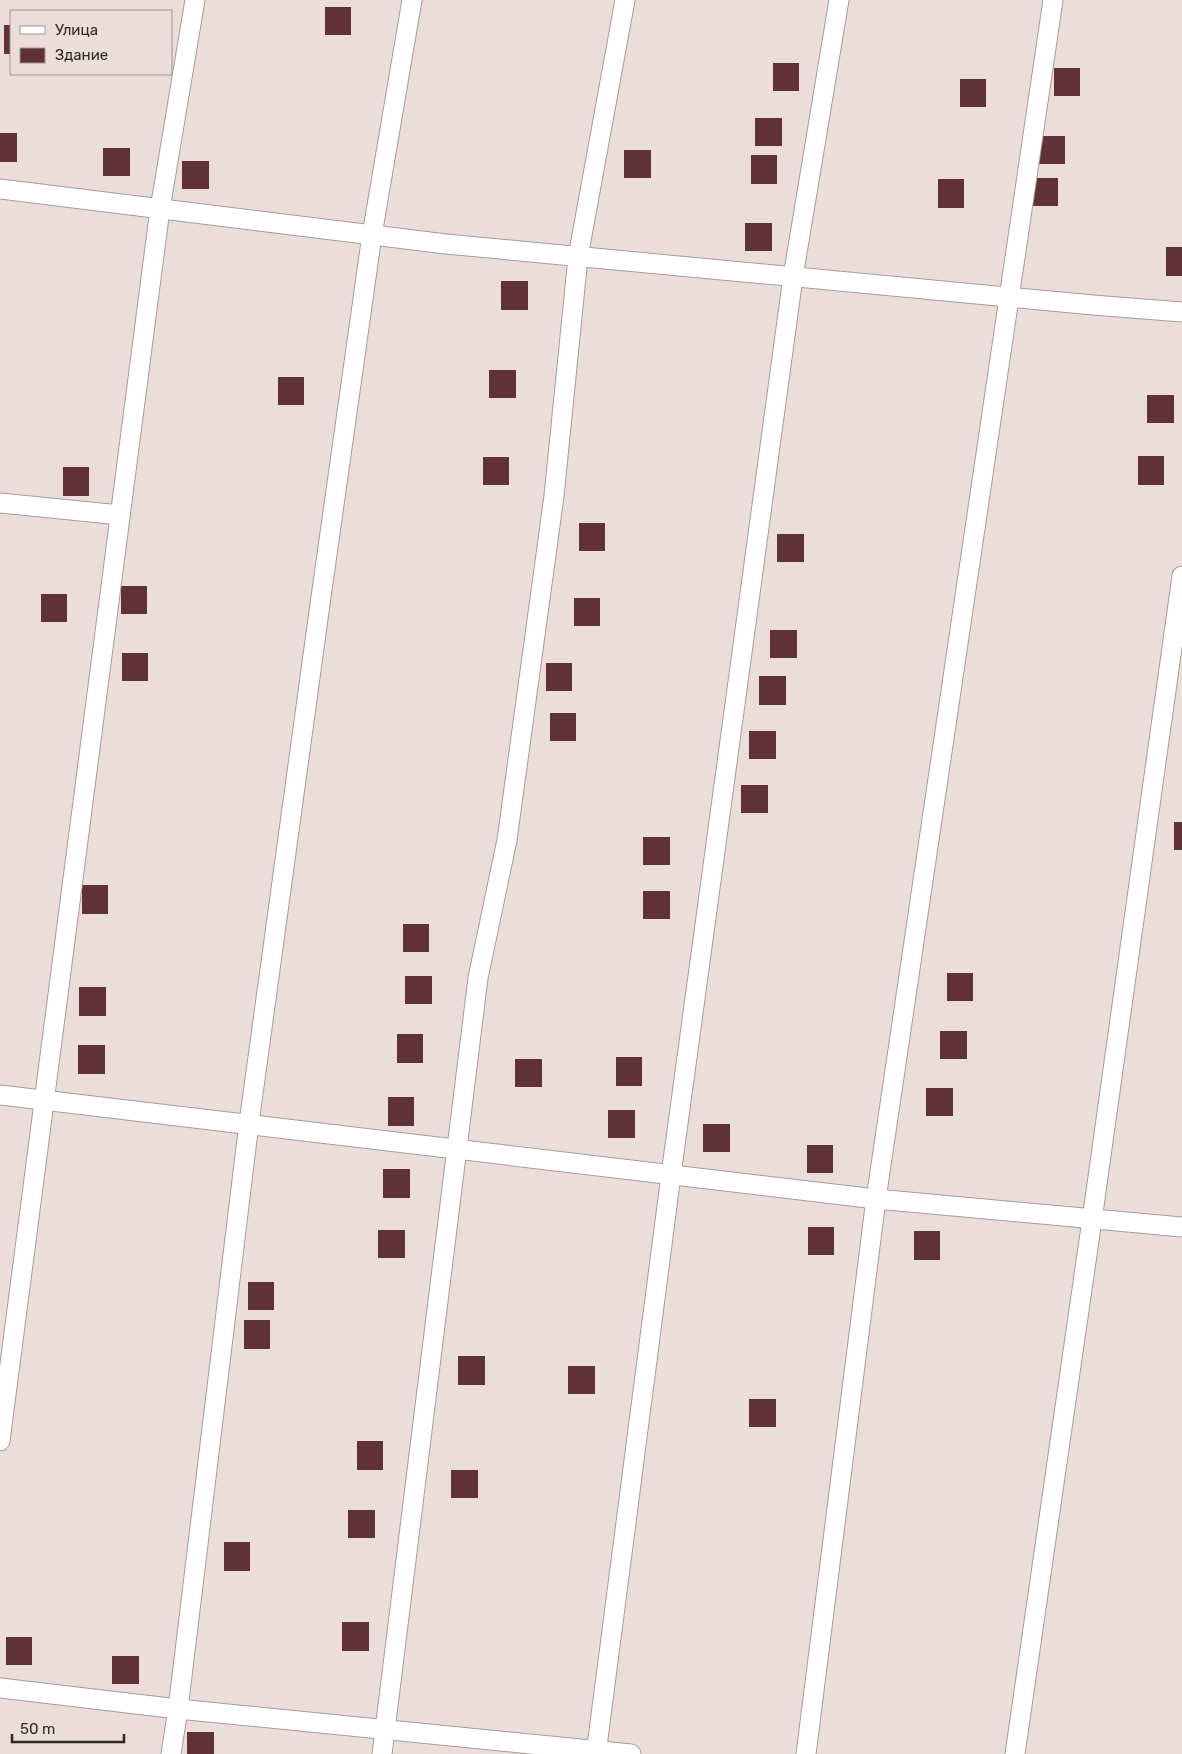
<svg xmlns="http://www.w3.org/2000/svg" width="1182" height="1754" viewBox="0 0 1182 1754" font-family="Rubik,sans-serif">
<rect width="100%" height="100%" fill="#ebddda"/>
<g fill="#61313a">
<rect x="325" y="7" width="26" height="28"/>
<rect x="4" y="25" width="7" height="29"/>
<rect x="773" y="63" width="26" height="28"/>
<rect x="1054" y="68" width="26" height="28"/>
<rect x="960" y="79" width="26" height="28"/>
<rect x="755" y="118" width="27" height="28"/>
<rect x="0" y="133" width="17" height="29"/>
<rect x="1038" y="136" width="27" height="28"/>
<rect x="103" y="148" width="27" height="28"/>
<rect x="624" y="150" width="27" height="28"/>
<rect x="751" y="155" width="26" height="29"/>
<rect x="182" y="161" width="27" height="28"/>
<rect x="1031" y="178" width="27" height="28"/>
<rect x="938" y="179" width="26" height="29"/>
<rect x="745" y="223" width="27" height="28"/>
<rect x="1166" y="247" width="16" height="29"/>
<rect x="501" y="281" width="27" height="29"/>
<rect x="489" y="370" width="27" height="28"/>
<rect x="278" y="377" width="26" height="28"/>
<rect x="1147" y="395" width="27" height="28"/>
<rect x="1138" y="456" width="26" height="29"/>
<rect x="483" y="457" width="26" height="28"/>
<rect x="63" y="467" width="26" height="29"/>
<rect x="579" y="523" width="26" height="28"/>
<rect x="777" y="534" width="27" height="28"/>
<rect x="121" y="586" width="26" height="28"/>
<rect x="41" y="594" width="26" height="28"/>
<rect x="574" y="598" width="26" height="28"/>
<rect x="770" y="630" width="27" height="28"/>
<rect x="122" y="653" width="26" height="28"/>
<rect x="546" y="663" width="26" height="28"/>
<rect x="759" y="676" width="27" height="29"/>
<rect x="550" y="713" width="26" height="28"/>
<rect x="749" y="731" width="27" height="28"/>
<rect x="741" y="785" width="27" height="28"/>
<rect x="1174" y="822" width="8" height="28"/>
<rect x="643" y="837" width="27" height="28"/>
<rect x="82" y="885" width="26" height="29"/>
<rect x="643" y="891" width="27" height="28"/>
<rect x="403" y="924" width="26" height="28"/>
<rect x="947" y="973" width="26" height="28"/>
<rect x="405" y="976" width="27" height="28"/>
<rect x="79" y="987" width="27" height="29"/>
<rect x="940" y="1031" width="27" height="28"/>
<rect x="397" y="1034" width="26" height="29"/>
<rect x="78" y="1045" width="27" height="29"/>
<rect x="616" y="1057" width="26" height="29"/>
<rect x="515" y="1059" width="27" height="28"/>
<rect x="926" y="1088" width="27" height="28"/>
<rect x="388" y="1097" width="26" height="29"/>
<rect x="608" y="1110" width="27" height="28"/>
<rect x="703" y="1124" width="27" height="28"/>
<rect x="807" y="1145" width="26" height="28"/>
<rect x="383" y="1169" width="27" height="29"/>
<rect x="808" y="1227" width="26" height="28"/>
<rect x="378" y="1230" width="27" height="28"/>
<rect x="914" y="1231" width="26" height="29"/>
<rect x="248" y="1282" width="26" height="28"/>
<rect x="244" y="1320" width="26" height="29"/>
<rect x="458" y="1356" width="27" height="29"/>
<rect x="568" y="1366" width="27" height="28"/>
<rect x="749" y="1399" width="27" height="28"/>
<rect x="357" y="1441" width="26" height="29"/>
<rect x="451" y="1470" width="27" height="28"/>
<rect x="348" y="1510" width="27" height="28"/>
<rect x="224" y="1542" width="26" height="29"/>
<rect x="342" y="1622" width="27" height="29"/>
<rect x="6" y="1637" width="26" height="28"/>
<rect x="112" y="1656" width="27" height="28"/>
<rect x="187" y="1732" width="27" height="22"/>
</g>
<g fill="none" stroke-linecap="round" stroke-linejoin="round">
<g stroke="#a99b99" stroke-width="21">
<g id="minor">
<path d="M 0,189 L 446,244 L 1093,305 L 1182,312"/>
<path d="M 0,503 L 120,515"/>
<path d="M 0,1095 L 876,1199 L 1182,1227"/>
<path d="M 0,1441 L 160,209 L 195,0"/>
<path d="M 0,1688 L 178,1709 L 631,1754"/>
<path d="M 171,1754 L 178,1709 L 249,1123 L 321,597 L 372,235 L 412,0"/>
<path d="M 382,1754 L 478,978 L 507,840 L 554,496 L 578,257 L 625,0"/>
<path d="M 596,1754 L 671,1175 L 793,277 L 839,0"/>
<path d="M 806,1754 L 876,1199 L 1053,0"/>
<path d="M 1015,1754 L 1092,1220 L 1182,576"/>
</g>
</g>
<use href="#minor" stroke="#fff" stroke-width="19"/>
</g>
<rect x="10" y="10" width="162" height="65" fill="#ebddda" stroke="#9f9593"/>
<rect x="20" y="26" width="25" height="8" fill="#ffffff" stroke="#9f9593"/>
<text x="55" y="35" font-size="15" fill="#2e2928">Улица</text>
<rect x="20" y="48" width="25" height="15" fill="#61313a" stroke="#9f9593"/>
<text x="55" y="60" font-size="15" fill="#2e2928">Здание</text>
<path d="M12 1734v8h112v-8" fill="none" stroke="#2e2928" stroke-width="2.5"/>
<text x="20" y="1734" font-size="15" fill="#2e2928" stroke="#ebddda" stroke-width="4" paint-order="stroke">50 m</text>
</svg>
